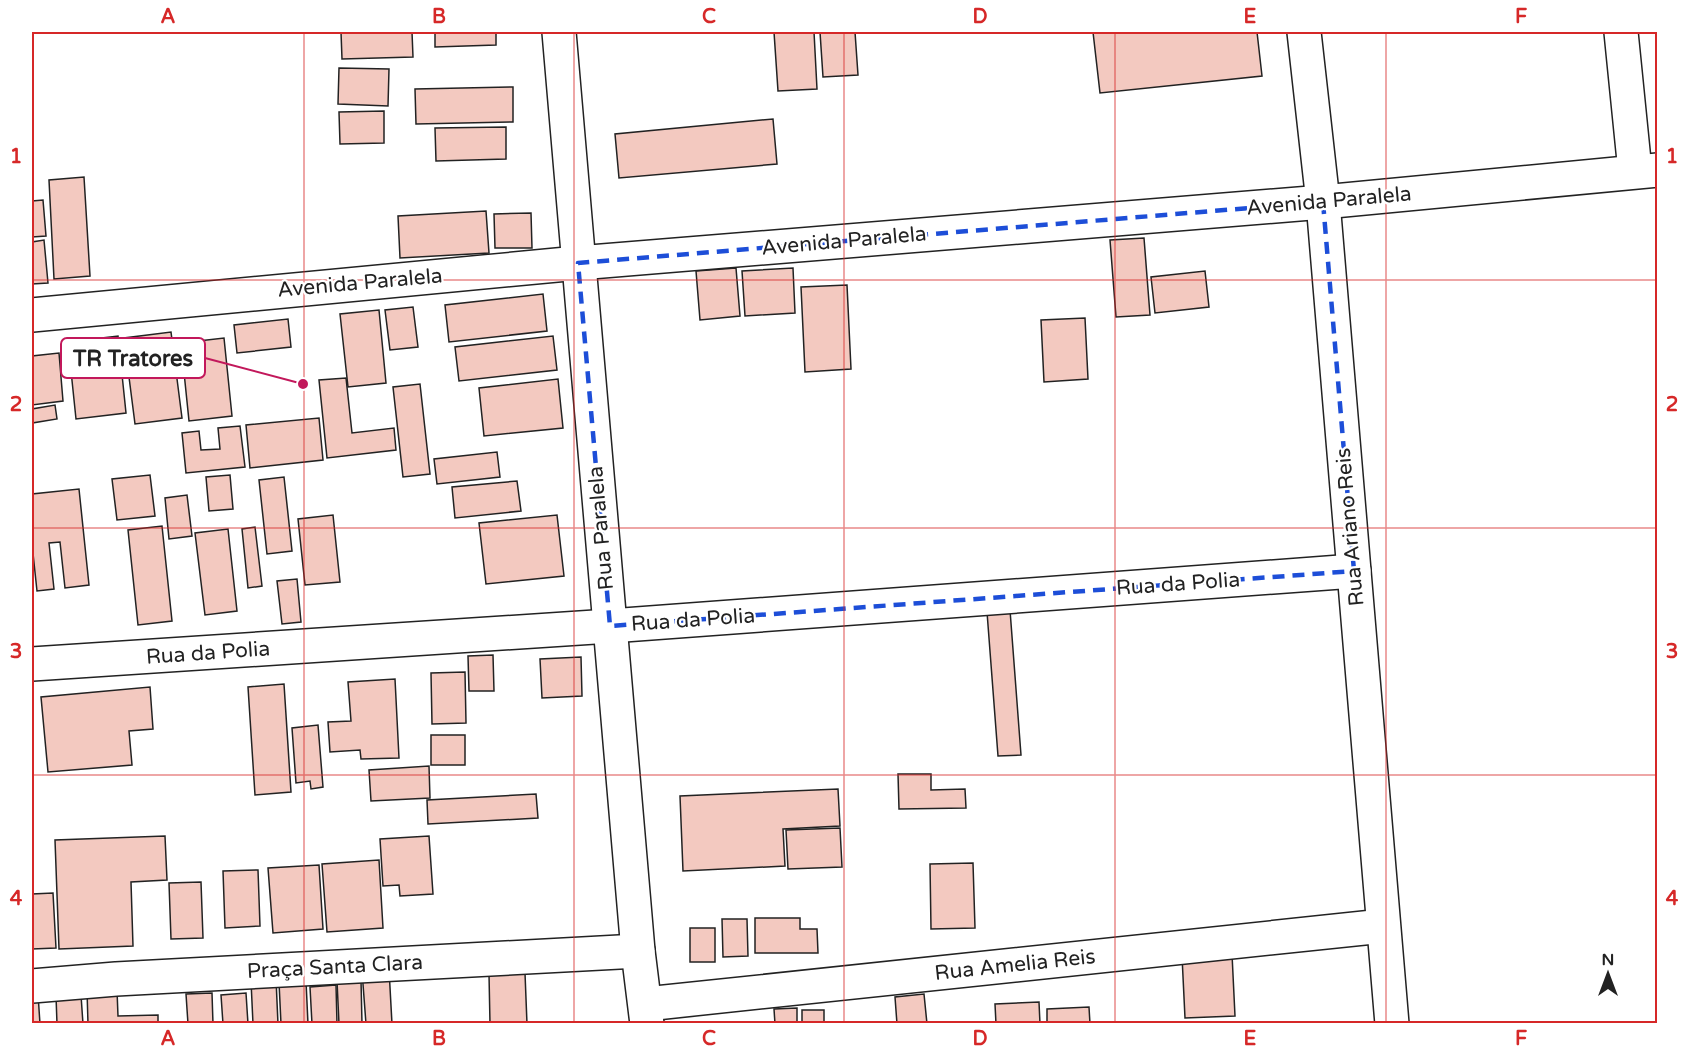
<svg xmlns="http://www.w3.org/2000/svg" width="1689" height="1055" viewBox="0 0 1689 1055" font-family="'Varela Round',sans-serif">
<rect width="100%" height="100%" fill="#fff"/>
<g fill="#f3c9c0" stroke="#222" stroke-width="1.5">
<path d="M 341,32 L 412,32 L 413,57 L 342,59 Z"/>
<path d="M 435,32 L 496,32 L 496,45 L 435,47 Z"/>
<path d="M 774,32 L 814,32 L 817,89 L 778,91 Z"/>
<path d="M 820,32 L 855,32 L 858,75 L 823,77 Z"/>
<path d="M 1093,32 L 1257,32 L 1262,76 L 1100,93 Z"/>
<path d="M 339,68 L 389,69 L 388,106 L 338,104 Z"/>
<path d="M 513,87 L 513,122 L 416,124 L 415,89 Z"/>
<path d="M 384,111 L 384,143 L 340,144 L 339,112 Z"/>
<path d="M 773,119 L 777,164 L 619,178 L 615,134 Z"/>
<path d="M 506,127 L 506,159 L 436,161 L 435,128 Z"/>
<path d="M 84,177 L 90,276 L 54,279 L 49,180 Z"/>
<path d="M 43,200 L 46,236 L 32,237 L 32,201 Z"/>
<path d="M 486,211 L 489,253 L 400,258 L 398,216 Z"/>
<path d="M 531,213 L 532,248 L 495,248 L 494,214 Z"/>
<path d="M 1144,238 L 1150,315 L 1116,317 L 1110,240 Z"/>
<path d="M 44,240 L 48,283 L 32,284 L 32,242 Z"/>
<path d="M 736,268 L 740,316 L 700,320 L 696,271 Z"/>
<path d="M 793,268 L 795,313 L 745,316 L 742,271 Z"/>
<path d="M 1205,271 L 1209,307 L 1155,313 L 1151,277 Z"/>
<path d="M 847,285 L 851,369 L 805,372 L 801,287 Z"/>
<path d="M 543,294 L 547,331 L 449,342 L 445,305 Z"/>
<path d="M 413,307 L 418,347 L 390,350 L 385,310 Z"/>
<path d="M 379,310 L 386,383 L 348,387 L 340,314 Z"/>
<path d="M 1085,318 L 1088,379 L 1044,382 L 1041,320 Z"/>
<path d="M 288,319 L 291,347 L 237,353 L 234,325 Z"/>
<path d="M 171,332 L 182,418 L 135,424 L 124,338 Z"/>
<path d="M 118,336 L 126,413 L 76,419 L 68,342 Z"/>
<path d="M 553,336 L 557,370 L 459,381 L 455,347 Z"/>
<path d="M 224,338 L 232,416 L 189,421 L 181,343 Z"/>
<path d="M 59,353 L 63,401 L 32,405 L 32,356 Z"/>
<path d="M 346,378 L 352,433 L 394,428 L 396,450 L 327,458 L 319,380 Z"/>
<path d="M 558,379 L 563,428 L 484,436 L 479,388 Z"/>
<path d="M 420,384 L 430,474 L 403,477 L 393,387 Z"/>
<path d="M 55,405 L 57,419 L 32,423 L 32,409 Z"/>
<path d="M 319,418 L 323,460 L 250,468 L 246,425 Z"/>
<path d="M 240,426 L 245,467 L 186,473 L 182,433 L 199,431 L 201,450 L 220,449 L 218,428 Z"/>
<path d="M 497,452 L 500,477 L 437,484 L 434,459 Z"/>
<path d="M 150,475 L 155,516 L 117,520 L 112,479 Z"/>
<path d="M 230,475 L 233,509 L 209,511 L 206,477 Z"/>
<path d="M 284,477 L 292,551 L 267,554 L 259,480 Z"/>
<path d="M 517,481 L 521,511 L 455,518 L 452,487 Z"/>
<path d="M 79,489 L 89,585 L 65,588 L 60,542 L 49,543 L 54,589 L 37,591 L 32,544 L 32,494 Z"/>
<path d="M 187,495 L 192,536 L 169,539 L 165,498 Z"/>
<path d="M 333,515 L 340,582 L 305,585 L 298,519 Z"/>
<path d="M 557,515 L 564,576 L 486,584 L 479,523 Z"/>
<path d="M 162,526 L 172,621 L 138,625 L 128,530 Z"/>
<path d="M 255,527 L 262,586 L 248,588 L 242,529 Z"/>
<path d="M 228,529 L 237,611 L 205,615 L 195,533 Z"/>
<path d="M 297,579 L 301,622 L 282,624 L 277,581 Z"/>
<path d="M 1010,610 L 1021,755 L 998,756 L 987,612 Z"/>
<path d="M 493,655 L 494,691 L 469,691 L 468,656 Z"/>
<path d="M 581,657 L 582,696 L 542,698 L 540,659 Z"/>
<path d="M 465,672 L 466,723 L 432,724 L 431,673 Z"/>
<path d="M 395,679 L 399,758 L 361,759 L 360,750 L 330,752 L 328,722 L 351,721 L 348,682 Z"/>
<path d="M 284,684 L 291,792 L 255,795 L 248,687 Z"/>
<path d="M 150,687 L 153,729 L 129,731 L 132,765 L 48,772 L 41,697 Z"/>
<path d="M 318,725 L 323,787 L 311,789 L 310,781 L 296,783 L 292,728 Z"/>
<rect x="431" y="735" width="34" height="30"/>
<path d="M 429,766 L 430,798 L 371,801 L 369,770 Z"/>
<path d="M 898,774 L 931,774 L 931,790 L 965,789 L 966,808 L 899,809 Z"/>
<path d="M 838,789 L 840,826 L 783,829 L 785,866 L 683,871 L 680,796 Z"/>
<path d="M 536,794 L 538,818 L 428,824 L 427,800 Z"/>
<path d="M 840,828 L 842,867 L 788,869 L 786,830 Z"/>
<path d="M 165,836 L 167,880 L 131,882 L 133,946 L 59,949 L 55,840 Z"/>
<path d="M 429,836 L 433,894 L 400,896 L 399,885 L 383,886 L 380,839 Z"/>
<path d="M 379,860 L 383,928 L 327,932 L 322,864 Z"/>
<path d="M 973,863 L 975,928 L 931,929 L 930,864 Z"/>
<path d="M 319,865 L 323,929 L 273,933 L 268,868 Z"/>
<path d="M 258,870 L 260,926 L 225,928 L 223,871 Z"/>
<path d="M 201,882 L 203,938 L 171,939 L 169,883 Z"/>
<path d="M 53,893 L 56,948 L 32,949 L 32,894 Z"/>
<path d="M 755,918 L 800,918 L 800,929 L 817,929 L 818,953 L 755,953 Z"/>
<path d="M 722,919 L 747,919 L 748,956 L 723,957 Z"/>
<rect x="690" y="928" width="25" height="34"/>
<path d="M 1232,954 L 1235,1016 L 1185,1018 L 1182,956 Z"/>
<path d="M 389,969 L 392,1024 L 366,1024 L 362,971 Z"/>
<path d="M 525,973 L 527,1024 L 490,1024 L 489,974 Z"/>
<path d="M 276,979 L 278,1024 L 253,1024 L 251,981 Z"/>
<path d="M 361,980 L 362,1024 L 339,1024 L 337,981 Z"/>
<path d="M 306,981 L 308,1024 L 281,1024 L 279,982 Z"/>
<path d="M 336,985 L 337,1024 L 312,1024 L 310,987 Z"/>
<path d="M 87,990 L 117,990 L 118,1016 L 158,1015 L 158,1024 L 88,1024 Z"/>
<path d="M 212,993 L 213,1024 L 188,1024 L 186,994 Z"/>
<path d="M 246,993 L 248,1024 L 223,1024 L 221,995 Z"/>
<path d="M 32,994 L 38,994 L 40,1024 L 32,1024 Z"/>
<path d="M 924,994 L 927,1024 L 897,1024 L 895,997 Z"/>
<path d="M 81,995 L 83,1024 L 57,1024 L 56,996 Z"/>
<path d="M 1039,1002 L 1040,1024 L 996,1024 L 995,1004 Z"/>
<path d="M 1089,1007 L 1090,1024 L 1047,1024 L 1047,1009 Z"/>
<path d="M 797,1008 L 797,1024 L 775,1024 L 774,1009 Z"/>
<rect x="802" y="1010" width="22" height="14"/>
</g>
<g fill="none" stroke-linecap="round" stroke-linejoin="round">
<g stroke="#222" stroke-width="36">
<g id="minor">
<path d="M 559,32 L 638,951 L 647,1024"/>
<path d="M 1304,32 L 1323,202 L 1392,1024"/>
<path d="M 1621,32 L 1635,171"/>
<path d="M 32,315 L 578,263 L 1323,202 L 1658,170"/>
<path d="M 32,664 L 610,626 L 1354,571"/>
<path d="M 32,986 L 116,979 L 638,951"/>
<path d="M 646,1004 L 1383,926"/>
</g>
</g>
<use href="#minor" stroke="#fff" stroke-width="33"/>
</g>
<path fill="none" stroke="#1d4ed8" stroke-width="4.5" stroke-dasharray="12 8" stroke-linejoin="round" d="M 1323,202 L 1354,571 L 610,626 L 578,263 Z"/>
<path fill="none" stroke="#d62828" stroke-width="1.5" stroke-opacity="0.55" d="M 304,32 L 304,1024M 574,32 L 574,1024M 844,32 L 844,1024M 1115,32 L 1115,1024M 1386,32 L 1386,1024M 32,280 L 1658,280M 32,528 L 1658,528M 32,775 L 1658,775"/>
<g text-anchor="middle" dominant-baseline="central" stroke-width="4.5" stroke-linejoin="round" paint-order="stroke">
<g font-size="21" fill="#222" stroke="#fff">
<text transform="translate(1329 201) rotate(-5)">Avenida Paralela</text>
<text transform="translate(844 241) rotate(-5)">Avenida Paralela</text>
<text transform="translate(360 283) rotate(-5)">Avenida Paralela</text>
<text transform="translate(1350 527) rotate(-95)">Rua Ariano Reis</text>
<text transform="translate(601 528) rotate(-95)">Rua Paralela</text>
<text transform="translate(1178 584) rotate(-4)">Rua da Polia</text>
<text transform="translate(693 620) rotate(-4)">Rua da Polia</text>
<text transform="translate(208 653) rotate(-4)">Rua da Polia</text>
<text transform="translate(1015 965) rotate(-6)">Rua Amelia Reis</text>
<text transform="translate(335 967) rotate(-3)">Praça Santa Clara</text>
</g>
</g>
<path fill="none" stroke="#c2185b" stroke-width="2" d="M303 384L205 358"/>
<circle fill="#c2185b" stroke="#fff" stroke-width="2" cx="303" cy="384" r="6"/>
<rect fill="#fff" stroke="#c2185b" stroke-width="2" x="61" y="338" width="144" height="40" rx="6"/>
<g font-size="22" text-anchor="middle" font-weight="bold" fill="#222">
<text x="133" y="366">TR Tratores</text>
</g>
<rect width="1689" height="1055" fill="none" stroke="#ffffff" stroke-width="66"/>
<g transform="translate(1608 974)" stroke="#ffffff" stroke-width="4.5" paint-order="stroke">
<path d="M0-4.5L10 22L0 15L-10 22Z" fill="#222222"/>
<text y="-9" font-size="16" font-weight="bold" text-anchor="middle" fill="#222222">N</text>
</g>
<rect x="33" y="33" width="1623" height="989" fill="none" stroke="#d62828" stroke-width="2"/>
<g font-size="20" text-anchor="middle" font-weight="bold" fill="#d62828">
<text x="168" y="23">A</text>
<text x="439" y="23">B</text>
<text x="709" y="23">C</text>
<text x="980" y="23">D</text>
<text x="1250" y="23">E</text>
<text x="1521" y="23">F</text>
<text x="16" y="163">1</text>
<text x="1672" y="163">1</text>
<text x="16" y="411">2</text>
<text x="1672" y="411">2</text>
<text x="16" y="658">3</text>
<text x="1672" y="658">3</text>
<text x="16" y="905">4</text>
<text x="1672" y="905">4</text>
<text x="168" y="1045">A</text>
<text x="439" y="1045">B</text>
<text x="709" y="1045">C</text>
<text x="980" y="1045">D</text>
<text x="1250" y="1045">E</text>
<text x="1521" y="1045">F</text>
</g>
</svg>
